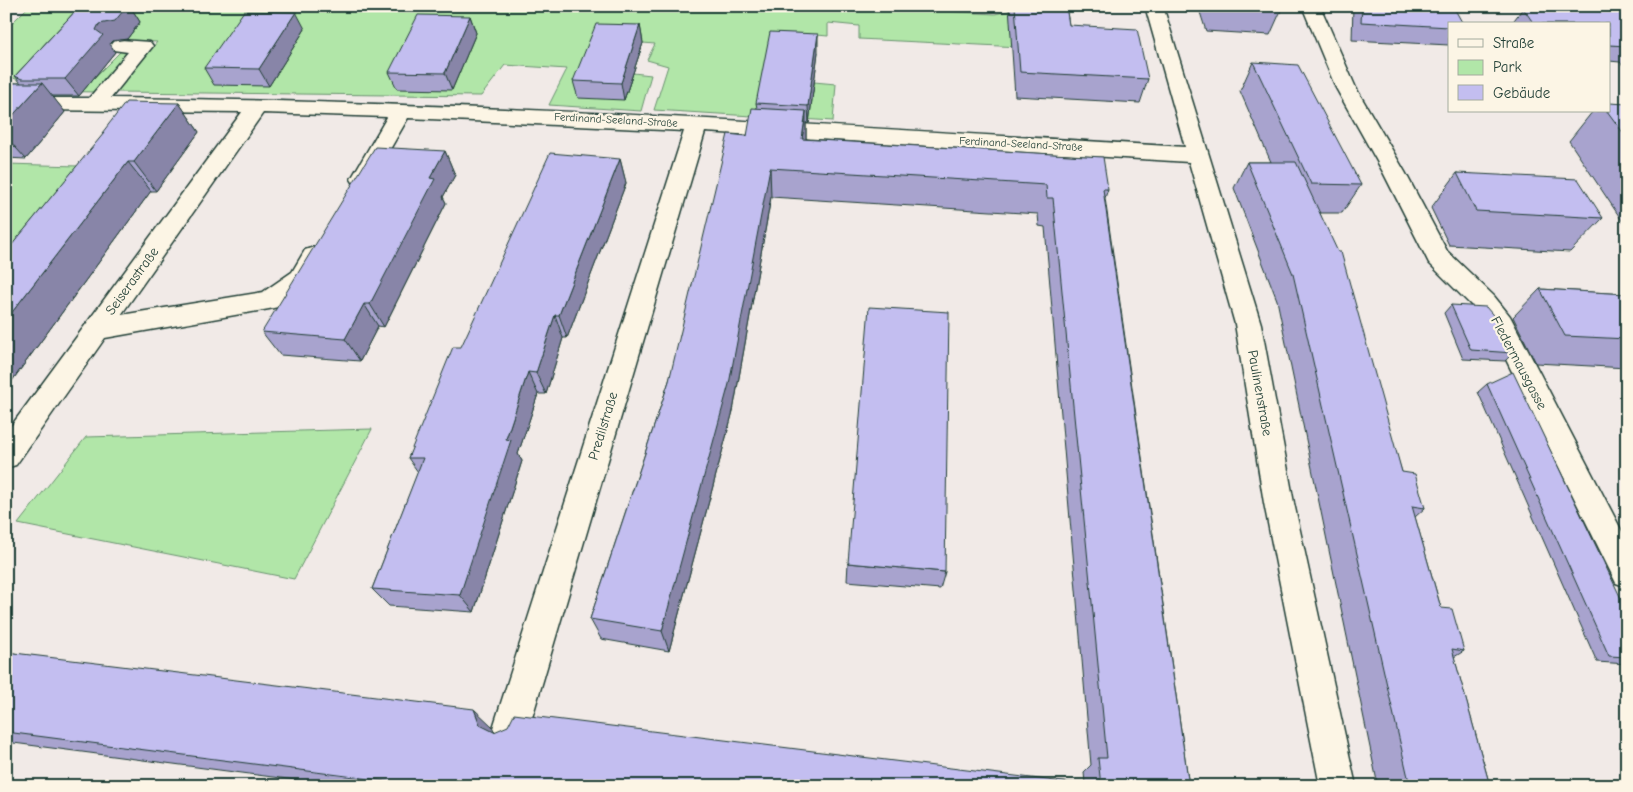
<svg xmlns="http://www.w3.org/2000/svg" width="1633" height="792" viewBox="0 0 1633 792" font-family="'Comic Neue',sans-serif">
<rect width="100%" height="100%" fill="#f1eae7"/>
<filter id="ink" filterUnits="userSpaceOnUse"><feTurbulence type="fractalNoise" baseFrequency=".02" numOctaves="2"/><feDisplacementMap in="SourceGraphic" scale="10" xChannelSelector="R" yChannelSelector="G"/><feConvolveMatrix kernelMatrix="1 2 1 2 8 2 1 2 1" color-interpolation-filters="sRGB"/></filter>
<g filter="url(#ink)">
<g fill="#b1e6a8" stroke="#68926e">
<path d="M 29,6 L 857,6 L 995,14 L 1016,9 L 1020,47 L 859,39 L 859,26 L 828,23 L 828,36 L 806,34 L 810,110 L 814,82 L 836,84 L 833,121 L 654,110 L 668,66 L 647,60 L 655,44 L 643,43 L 624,100 L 633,73 L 651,75 L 641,111 L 549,105 L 567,69 L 505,65 L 481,96 L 116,92 L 157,42 L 126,40 L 140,22 L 94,21 L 94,78 L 121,51 L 130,52 L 95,92 L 46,91 L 6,75 L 6,29 Z"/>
<path d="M 6,164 L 115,167 L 6,303 Z"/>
<path d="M 372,429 L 294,579 L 18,524 L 86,437 Z"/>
</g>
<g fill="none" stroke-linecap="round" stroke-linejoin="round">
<g stroke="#1f3d34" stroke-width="3">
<g id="minor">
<path d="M 1145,6 L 1163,6 L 1261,324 L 1294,503 L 1356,786 L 1320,786 L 1264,503 L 1235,324 L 1189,162 L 705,132 L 529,728 L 523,740 L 511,746 L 499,740 L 493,728 L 684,131 L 408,118 L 370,184 L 362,187 L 354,184 L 351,179 L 387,117 L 263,113 L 121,315 L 263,292 L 292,272 L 305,250 L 314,247 L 323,250 L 326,256 L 310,284 L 278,307 L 269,309 L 105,338 L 16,465 L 6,468 L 6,433 L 242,112 L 33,110 L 6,100 L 6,86 L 36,98 L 89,98 L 128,52 L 113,50 L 110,46 L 113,42 L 120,40 L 150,42 L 153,46 L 111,98 C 469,101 827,126 1185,147 Z"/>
<path d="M 1302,6 L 1320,6 L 1356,88 L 1405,172 L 1447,251 L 1494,296 L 1510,316 L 1627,541 L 1627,587 L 1616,583 L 1491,329 L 1476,310 L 1429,263 L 1426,257 L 1383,172 L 1336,88 Z"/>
<path d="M 1583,6 L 1627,6 L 1627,14 L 1585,10 Z"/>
</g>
</g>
<use href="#minor" fill="#fcf5e5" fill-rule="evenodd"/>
</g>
<g fill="#a8a3ce" stroke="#1f3d34">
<path d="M 80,6 L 130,6 L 140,22 L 127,39 L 112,41 L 110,44 L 115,52 L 79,96 L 52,96 L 65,112 L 26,159 L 6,158 L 6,82 L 8,83 L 21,83 L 15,76 Z"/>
<path d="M 1009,6 L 1066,6 L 1069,25 L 1148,79 L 1140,103 L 1015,96 Z"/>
<path d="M 1198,6 L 1283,6 L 1270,35 L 1206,31 Z"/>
<path d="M 1353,6 L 1453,6 L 1449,24 L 1449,45 L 1352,40 Z"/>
<path d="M 1523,8 L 1627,12 L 1627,70 L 1620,62 L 1609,61 L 1609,24 L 1513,24 L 1512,23 Z"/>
<path d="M 470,16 L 476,33 L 452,90 L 397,89 L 389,72 Z"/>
<path d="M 640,25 L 643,43 L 624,100 L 578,98 L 573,81 Z"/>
<path d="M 305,29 L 269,86 L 214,85 L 204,68 Z"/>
<path d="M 818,52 L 809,123 L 806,123 L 806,139 L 1108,189 L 1105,198 L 1189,786 L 341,786 L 6,742 L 6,652 L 492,726 L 494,732 L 1085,784 L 1084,772 L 1091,765 L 1045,227 L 1039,226 L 1038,214 L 771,197 L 733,411 L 669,651 L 601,639 L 590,619 L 669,381 L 747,136 L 757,108 L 756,103 Z"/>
<path d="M 1253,62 L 1361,185 L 1342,213 L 1320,213 L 1402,472 L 1425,508 L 1415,517 L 1441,608 L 1464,651 L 1454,657 L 1490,786 L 1378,786 L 1277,300 L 1234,188 L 1247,162 L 1271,162 L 1240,91 Z"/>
<path d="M 179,103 L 199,132 L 156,191 L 151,191 L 6,389 L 6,252 L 103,135 L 102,133 Z"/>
<path d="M 1627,104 L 1627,228 L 1569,141 L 1593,111 L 1609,111 Z"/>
<path d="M 445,151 L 455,175 L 443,197 L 446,203 L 384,327 L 378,326 L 360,361 L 280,355 L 262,332 Z"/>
<path d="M 620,159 L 626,183 L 567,338 L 563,338 L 546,394 L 538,394 L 518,454 L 522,461 L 474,612 L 389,606 L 372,589 L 418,472 L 408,458 L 461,347 Z"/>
<path d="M 1457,173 L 1603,218 L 1570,252 L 1449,245 L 1431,208 Z"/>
<path d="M 1540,289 L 1627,294 L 1627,368 L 1536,363 L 1513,317 Z"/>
<path d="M 1451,305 L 1513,353 L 1505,361 L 1463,359 L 1444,313 Z"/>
<path d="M 1487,384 L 1627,611 L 1627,664 L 1597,662 L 1478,392 Z"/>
<path d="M 848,563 L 945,572 L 940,589 L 847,581 Z"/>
</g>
<g fill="#8885a8" stroke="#1f3d34">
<path d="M 6,6 L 11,7 L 6,11 Z"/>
<path d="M 127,6 L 130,6 L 140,22 L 127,39 L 112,41 L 110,44 L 115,52 L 79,96 L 65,79 L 99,24 Z"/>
<path d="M 296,12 L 305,29 L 269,86 L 259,69 Z"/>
<path d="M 470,16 L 476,33 L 452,90 L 445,73 Z"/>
<path d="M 640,25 L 643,43 L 624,100 L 621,83 Z"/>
<path d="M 818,34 L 818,52 L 809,123 L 808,106 Z"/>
<path d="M 42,83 L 65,112 L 26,159 L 6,137 L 6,123 Z"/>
<path d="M 179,103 L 199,132 L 156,191 L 134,162 Z"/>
<path d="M 806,111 L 806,140 L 802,139 Z"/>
<path d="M 445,151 L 455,175 L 443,197 L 446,203 L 384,327 L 370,304 L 430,178 Z"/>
<path d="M 620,159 L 626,183 L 567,338 L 559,315 Z"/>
<path d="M 128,162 L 151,191 L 6,389 L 6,320 Z"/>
<path d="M 770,168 L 771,197 L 733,411 L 669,651 L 662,631 Z"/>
<path d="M 364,304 L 378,326 L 360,361 L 345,339 Z"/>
<path d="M 555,315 L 563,338 L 546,394 L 536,373 Z"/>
<path d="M 528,372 L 538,394 L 518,454 L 522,461 L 474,612 L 460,595 L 506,439 Z"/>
<path d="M 474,709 L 492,726 L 497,741 L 480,725 Z"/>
</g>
<g fill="#c3bef0" stroke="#1f3d34">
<path d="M 80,6 L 127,6 L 115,21 L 99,24 L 96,30 L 103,35 L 65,79 L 22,79 L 15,76 Z"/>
<path d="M 1015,6 L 1066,6 L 1069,25 L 1137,29 L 1148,79 L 1020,72 Z"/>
<path d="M 1362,6 L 1453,6 L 1463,24 L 1449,24 L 1449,27 L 1361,22 Z"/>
<path d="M 1523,8 L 1627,12 L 1627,46 L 1609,45 L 1609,24 L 1534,24 Z"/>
<path d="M 244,11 L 296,12 L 259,69 L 204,68 Z"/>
<path d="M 418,15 L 470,16 L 445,73 L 389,72 Z"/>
<path d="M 596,24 L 640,25 L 621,83 L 573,81 Z"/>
<path d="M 770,32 L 818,34 L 808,106 L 756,103 Z"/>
<path d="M 1253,62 L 1298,65 L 1361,185 L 1311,184 Z"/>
<path d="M 6,82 L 8,83 L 42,83 L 6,123 Z"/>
<path d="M 126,102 L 179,103 L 134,162 L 128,162 L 6,320 L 6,252 L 104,133 L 102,133 Z"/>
<path d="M 1609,103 L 1627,104 L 1627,138 L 1607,111 L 1609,111 Z"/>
<path d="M 752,108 L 806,111 L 802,139 L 1103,157 L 1108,189 L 1103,189 L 1189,786 L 1101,786 L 1098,758 L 1107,758 L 1053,198 L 1047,198 L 1046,185 L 770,168 L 729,384 L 662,631 L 590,619 L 669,381 L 728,134 L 747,136 Z"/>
<path d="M 375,147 L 445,151 L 430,178 L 435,179 L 370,304 L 364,304 L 345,339 L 262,332 Z"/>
<path d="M 550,153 L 620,159 L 559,315 L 555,315 L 536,373 L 528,372 L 506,439 L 511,440 L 460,595 L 372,589 L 423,458 L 408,458 L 453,347 L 461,347 Z"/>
<path d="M 1247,162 L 1296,162 L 1338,252 L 1341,252 L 1402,472 L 1415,474 L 1425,508 L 1412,506 L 1441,608 L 1452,609 L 1464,651 L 1452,649 L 1490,786 L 1410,786 L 1293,274 Z"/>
<path d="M 1457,173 L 1578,179 L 1603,218 L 1476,211 Z"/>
<path d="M 1540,289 L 1627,294 L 1627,339 L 1565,336 Z"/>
<path d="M 1451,305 L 1486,307 L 1498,321 L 1513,353 L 1471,350 Z"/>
<path d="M 869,307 L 949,312 L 945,572 L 848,563 Z"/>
<path d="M 1513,372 L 1627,611 L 1627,657 L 1609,656 L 1487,384 Z"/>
<path d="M 6,652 L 474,709 L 480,725 L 494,732 L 508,726 L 514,714 L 1096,786 L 424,786 L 6,732 Z"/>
</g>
</g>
<g text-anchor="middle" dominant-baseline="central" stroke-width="4.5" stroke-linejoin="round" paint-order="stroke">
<g font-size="11" fill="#1f3d34" stroke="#fcf5e5">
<text transform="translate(616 120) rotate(3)">Ferdinand-Seeland-Straße</text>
<text transform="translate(1021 144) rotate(3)">Ferdinand-Seeland-Straße</text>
</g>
<g font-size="14" fill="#1f3d34" stroke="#fcf5e5">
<text transform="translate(132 281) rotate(-54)">Seiserastraße</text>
<text transform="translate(1519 363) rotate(62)">Fledermausgasse</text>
<text transform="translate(1260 393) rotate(80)">Paulinenstraße</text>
<text transform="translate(603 426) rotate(-73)">Predilstraße</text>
</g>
</g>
<rect width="1633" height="792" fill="none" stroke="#fcf5e5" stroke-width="25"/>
<rect x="12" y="12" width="1608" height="767" fill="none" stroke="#1f3d34" stroke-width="2" filter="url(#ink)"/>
<rect x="1448" y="22" width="162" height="90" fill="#fcf5e5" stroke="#a4ab9e"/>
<rect x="1458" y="39" width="25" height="8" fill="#fcf5e5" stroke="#a4ab9e"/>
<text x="1493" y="48" font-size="15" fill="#1f3d34">Straße</text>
<rect x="1458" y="60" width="25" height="15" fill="#b1e6a8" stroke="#a4ab9e"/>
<text x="1493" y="72" font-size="15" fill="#1f3d34">Park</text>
<rect x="1458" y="85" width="25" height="15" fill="#c3bef0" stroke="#a4ab9e"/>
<text x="1493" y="98" font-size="15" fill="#1f3d34">Gebäude</text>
</svg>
